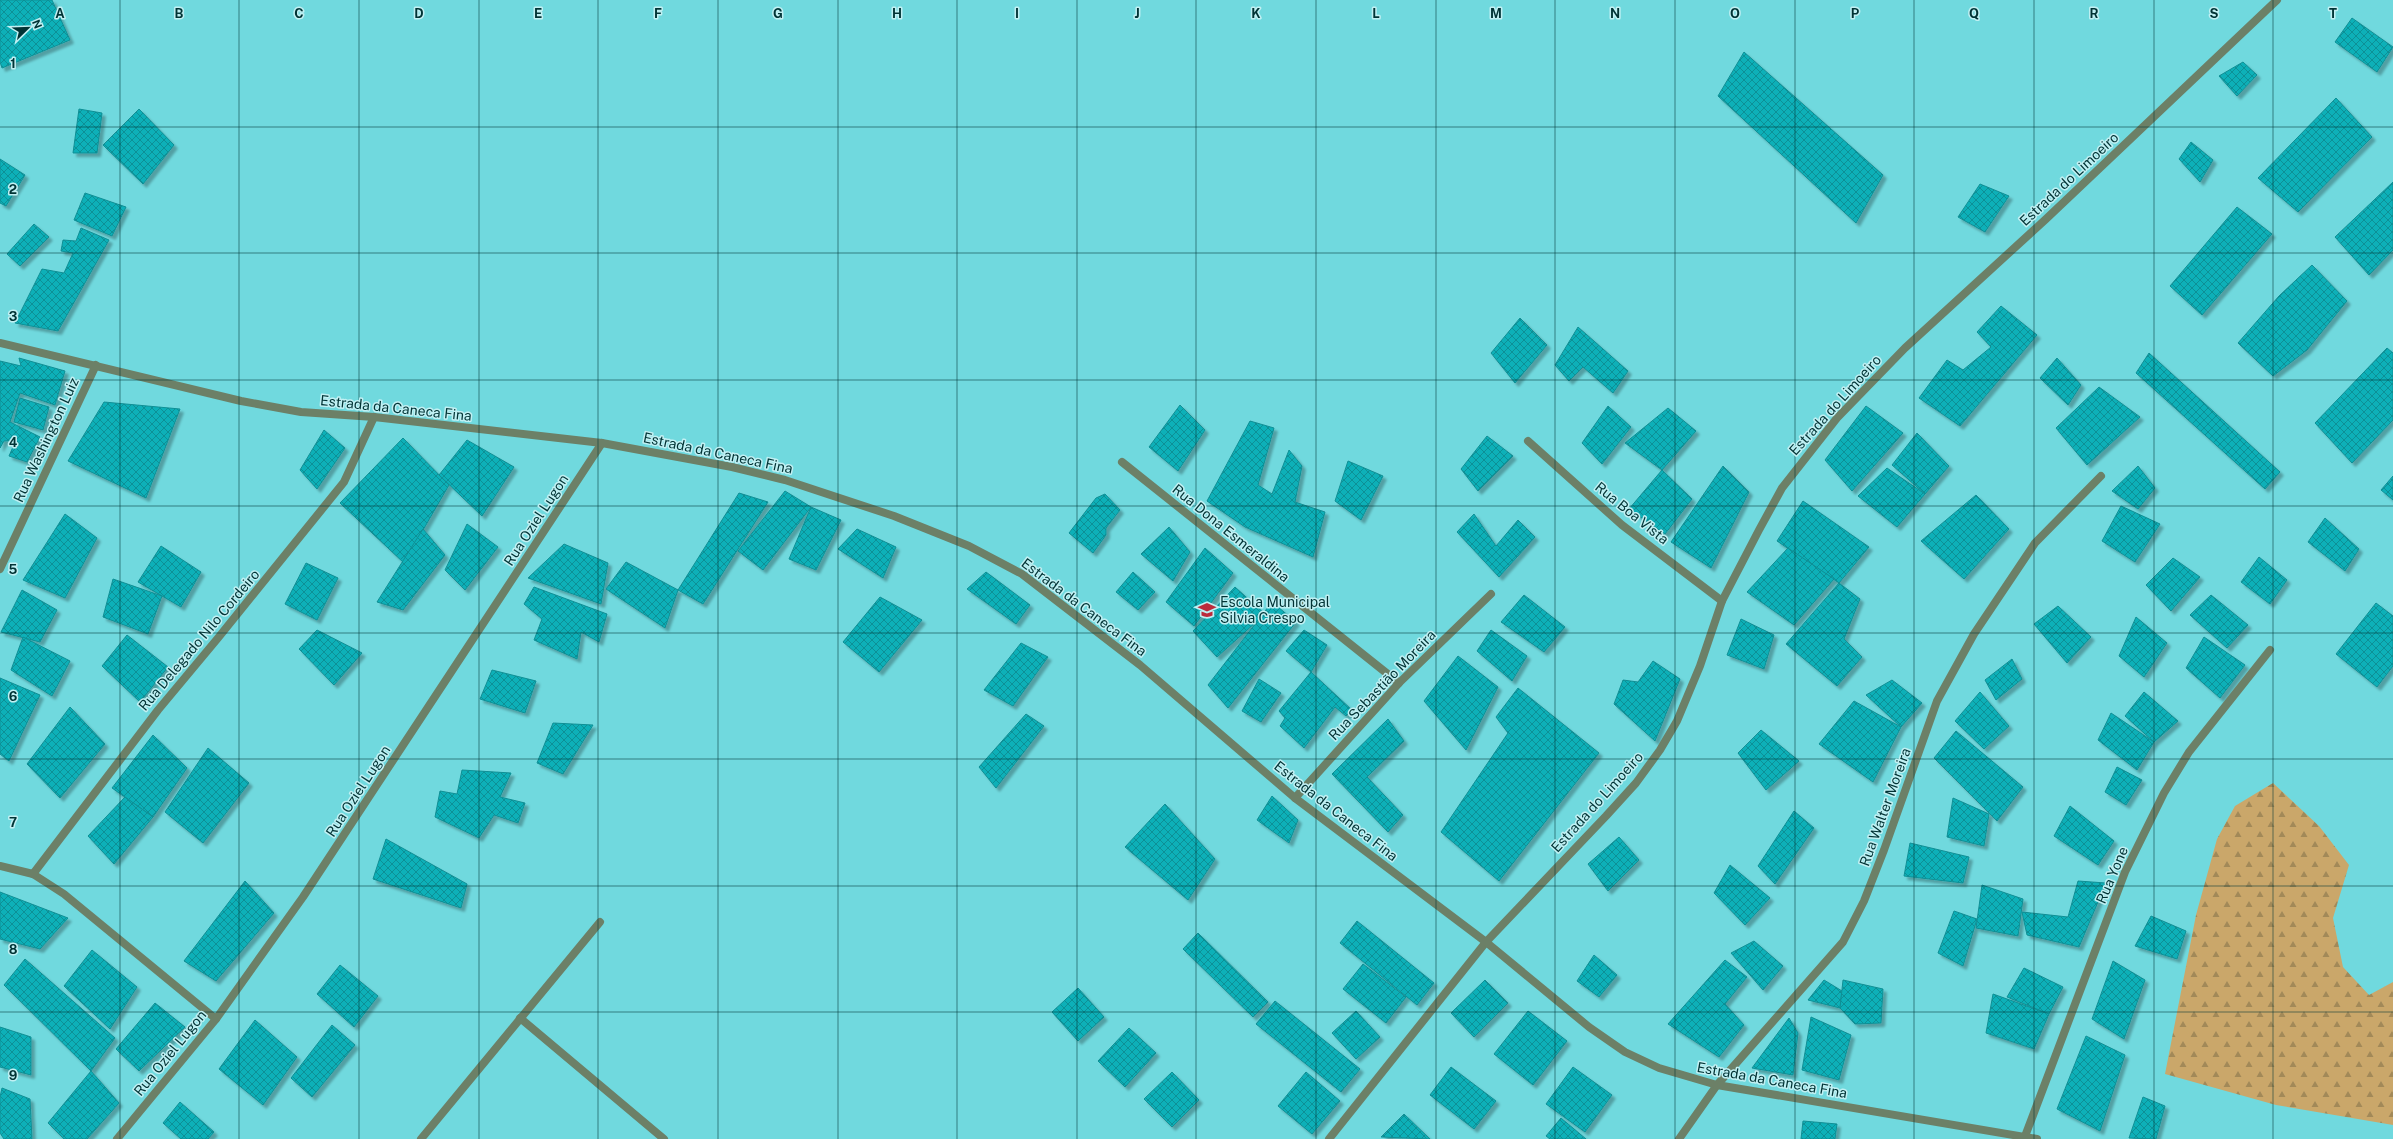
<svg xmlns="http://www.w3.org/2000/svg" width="2393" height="1139" viewBox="0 0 2393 1139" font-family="'Public Sans',sans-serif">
<defs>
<pattern id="forest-firs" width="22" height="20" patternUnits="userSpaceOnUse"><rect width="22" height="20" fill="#caa76a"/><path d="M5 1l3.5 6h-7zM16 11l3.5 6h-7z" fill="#a28958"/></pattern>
<pattern id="building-cross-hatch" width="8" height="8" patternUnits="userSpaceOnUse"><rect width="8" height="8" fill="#09b0b8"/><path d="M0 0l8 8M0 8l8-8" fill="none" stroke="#079096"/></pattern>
<filter id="shadow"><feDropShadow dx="3.5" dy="3.5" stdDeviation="1" flood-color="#0004"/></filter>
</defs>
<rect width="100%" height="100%" fill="#70d9de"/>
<path fill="url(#forest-firs)" d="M 2273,783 L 2319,826 L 2349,865 L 2333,918 L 2343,967 L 2369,995 L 2393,982 L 2393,1125 L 2276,1105 L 2165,1074 L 2196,915 L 2217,839 L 2235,806 Z"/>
<g fill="url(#building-cross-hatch)" stroke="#128f95" filter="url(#shadow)">
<path d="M 0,0 L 52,0 L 70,40 L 2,68 L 0,62 Z"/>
<path d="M 2352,18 L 2393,47 L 2377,72 L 2335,42 Z"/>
<path d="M 1744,52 L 1883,175 L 1856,223 L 1718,96 Z"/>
<path d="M 2243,62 L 2257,75 L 2237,96 L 2219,76 Z"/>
<path d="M 2336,98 L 2372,137 L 2298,212 L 2258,178 Z"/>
<path d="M 79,109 L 102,113 L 97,153 L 73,153 Z"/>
<path d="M 139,109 L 174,145 L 143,184 L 103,145 Z"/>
<path d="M 2191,142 L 2213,160 L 2200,182 L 2179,159 Z"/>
<path d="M 0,159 L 25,175 L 6,206 L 0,203 Z"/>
<path d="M 2393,182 L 2393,250 L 2369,275 L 2335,237 Z"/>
<path d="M 1980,184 L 2009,196 L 1985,232 L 1958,217 Z"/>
<path d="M 85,193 L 126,207 L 112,236 L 74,220 Z"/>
<path d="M 2237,207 L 2272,234 L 2202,315 L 2170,286 Z"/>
<path d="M 34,224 L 49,237 L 20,266 L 7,254 Z"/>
<path d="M 81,228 L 109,240 L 58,331 L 15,323 L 42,269 L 64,273 L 73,253 L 61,251 L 63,240 L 76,241 Z"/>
<path d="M 2312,265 L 2347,301 L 2307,350 L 2273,376 L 2238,343 L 2279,296 Z"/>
<path d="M 2001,306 L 2037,335 L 1960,426 L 1919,398 L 1947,360 L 1963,370 L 1991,347 L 1977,332 Z"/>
<path d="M 1520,318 L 1547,345 L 1515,383 L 1491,353 Z"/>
<path d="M 1578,327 L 1628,371 L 1613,393 L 1583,367 L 1569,381 L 1555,365 Z"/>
<path d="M 2387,348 L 2393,353 L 2393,420 L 2352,463 L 2315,423 Z"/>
<path d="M 2149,353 L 2280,472 L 2265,489 L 2136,373 Z"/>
<path d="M 19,358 L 65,371 L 55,405 L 20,393 L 10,422 L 40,437 L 27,462 L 9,456 L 16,440 L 4,441 L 0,448 L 0,361 L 21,366 Z"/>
<path d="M 2057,358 L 2081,385 L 2068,405 L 2040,378 Z"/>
<path d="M 2099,387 L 2140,417 L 2087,465 L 2056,428 Z"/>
<path d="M 20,398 L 49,407 L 43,430 L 14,422 Z"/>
<path d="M 104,402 L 180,409 L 146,498 L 68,461 Z"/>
<path d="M 1180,405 L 1205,430 L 1178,471 L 1149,447 Z"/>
<path d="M 1608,406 L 1631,427 L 1602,464 L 1582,443 Z"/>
<path d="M 1866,406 L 1903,433 L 1852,491 L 1825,460 Z"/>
<path d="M 1668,408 L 1696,431 L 1662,470 L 1625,443 Z"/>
<path d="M 1250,421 L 1274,428 L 1258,485 L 1272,494 L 1289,450 L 1302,466 L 1295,502 L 1325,512 L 1313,557 L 1245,527 L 1207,501 Z"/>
<path d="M 324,430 L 345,448 L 317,489 L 300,470 Z"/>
<path d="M 1917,433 L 1949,466 L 1925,494 L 1892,465 Z"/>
<path d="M 1487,436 L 1513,456 L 1478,491 L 1461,469 Z"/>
<path d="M 403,438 L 449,485 L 404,563 L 340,503 Z"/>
<path d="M 467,440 L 514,467 L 482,516 L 439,475 Z"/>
<path d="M 1348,461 L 1383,476 L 1361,520 L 1335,501 Z"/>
<path d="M 1723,466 L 1749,492 L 1711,568 L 1671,542 Z"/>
<path d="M 2138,466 L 2155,488 L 2138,509 L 2112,491 Z"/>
<path d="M 1887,468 L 1925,494 L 1897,527 L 1858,496 Z"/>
<path d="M 1662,470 L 1692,499 L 1665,534 L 1629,509 Z"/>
<path d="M 2393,476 L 2393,500 L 2381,490 Z"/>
<path d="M 785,491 L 811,507 L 763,570 L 738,551 Z"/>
<path d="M 739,493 L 768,502 L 703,604 L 678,590 Z"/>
<path d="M 1105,494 L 1120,510 L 1106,528 L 1106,535 L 1093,553 L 1069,533 L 1096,498 Z"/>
<path d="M 1976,495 L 2009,529 L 1964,579 L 1921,541 Z"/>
<path d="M 1803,501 L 1869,547 L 1839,583 L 1777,541 Z"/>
<path d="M 2121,506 L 2160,524 L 2135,562 L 2102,541 Z"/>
<path d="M 811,507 L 841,520 L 816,570 L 789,559 Z"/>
<path d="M 65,514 L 97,538 L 65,598 L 23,580 Z"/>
<path d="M 1474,514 L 1496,546 L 1518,520 L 1535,537 L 1499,577 L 1457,532 Z"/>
<path d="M 2325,518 L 2359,549 L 2345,571 L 2308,542 Z"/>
<path d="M 467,524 L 498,547 L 465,590 L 445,570 Z"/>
<path d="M 1169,527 L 1190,552 L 1173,581 L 1141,554 Z"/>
<path d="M 423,529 L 445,555 L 403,610 L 377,602 Z"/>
<path d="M 857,529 L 896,547 L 883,578 L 838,549 Z"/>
<path d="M 564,544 L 608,563 L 601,604 L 528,578 Z"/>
<path d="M 161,546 L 201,572 L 181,607 L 138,582 Z"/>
<path d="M 1205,548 L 1233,573 L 1194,626 L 1166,602 Z"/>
<path d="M 1788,548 L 1834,579 L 1794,625 L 1747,592 Z"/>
<path d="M 2259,557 L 2287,580 L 2270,604 L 2241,582 Z"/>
<path d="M 2173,558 L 2200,577 L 2171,611 L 2146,585 Z"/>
<path d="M 626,562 L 678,590 L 665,628 L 606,589 Z"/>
<path d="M 306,563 L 338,578 L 317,620 L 285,604 Z"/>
<path d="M 986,572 L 1030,605 L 1016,624 L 967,589 Z"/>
<path d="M 1133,572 L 1155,592 L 1138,610 L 1116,592 Z"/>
<path d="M 113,579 L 162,596 L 148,634 L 103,617 Z"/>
<path d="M 1839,583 L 1860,599 L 1844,639 L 1862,657 L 1837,686 L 1786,644 Z"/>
<path d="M 534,587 L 607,614 L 599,642 L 581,632 L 577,659 L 534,640 L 542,619 L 524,604 Z"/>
<path d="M 1235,587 L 1265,614 L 1217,657 L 1193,631 Z"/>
<path d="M 22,590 L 57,610 L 40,642 L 1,632 Z"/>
<path d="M 1524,595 L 1565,627 L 1544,652 L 1501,622 Z"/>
<path d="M 2211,595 L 2248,625 L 2227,648 L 2190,615 Z"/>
<path d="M 880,597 L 922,620 L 879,672 L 843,642 Z"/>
<path d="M 1272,602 L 1296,622 L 1228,708 L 1208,685 Z"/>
<path d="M 2376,603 L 2393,616 L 2393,666 L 2377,687 L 2336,654 Z"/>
<path d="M 2058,606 L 2091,637 L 2067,663 L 2034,624 Z"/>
<path d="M 2136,617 L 2167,643 L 2144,677 L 2119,656 Z"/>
<path d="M 1741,619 L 1774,635 L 1764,669 L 1727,655 Z"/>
<path d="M 317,630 L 362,653 L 334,685 L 299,649 Z"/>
<path d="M 1304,630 L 1327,645 L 1311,672 L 1286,651 Z"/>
<path d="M 1491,630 L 1527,656 L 1512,681 L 1477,651 Z"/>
<path d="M 127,635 L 168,667 L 140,702 L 102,666 Z"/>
<path d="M 23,637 L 70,661 L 52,696 L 11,670 Z"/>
<path d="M 2204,637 L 2245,665 L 2220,698 L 2186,668 Z"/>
<path d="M 1021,643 L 1048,657 L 1013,706 L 984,690 Z"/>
<path d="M 1458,656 L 1498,687 L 1466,750 L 1424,701 Z"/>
<path d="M 2012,659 L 2022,679 L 1996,700 L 1985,680 Z"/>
<path d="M 1653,661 L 1680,679 L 1655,741 L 1614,704 L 1623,680 L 1638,682 Z"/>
<path d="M 492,670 L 536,681 L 525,713 L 480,699 Z"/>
<path d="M 1311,672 L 1352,710 L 1346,716 L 1335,707 L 1304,748 L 1280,726 L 1285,718 L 1279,711 Z"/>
<path d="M 0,678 L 40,695 L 9,761 L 0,754 Z"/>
<path d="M 1259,679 L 1281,693 L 1261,722 L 1242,711 Z"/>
<path d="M 1892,680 L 1922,703 L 1901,727 L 1866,695 Z"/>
<path d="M 1518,688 L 1599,753 L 1499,881 L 1441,832 L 1508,733 L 1496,717 Z"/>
<path d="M 1980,692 L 2009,726 L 1984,749 L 1955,721 Z"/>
<path d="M 2144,692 L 2178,721 L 2154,742 L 2125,716 Z"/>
<path d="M 1854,701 L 1901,727 L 1873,782 L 1819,744 Z"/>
<path d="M 70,707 L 105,744 L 60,798 L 27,764 Z"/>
<path d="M 2111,713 L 2154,742 L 2137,770 L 2098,740 Z"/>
<path d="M 1026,714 L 1044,726 L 996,788 L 979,767 Z"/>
<path d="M 1388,719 L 1404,741 L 1367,777 L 1403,815 L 1388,832 L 1332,774 Z"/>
<path d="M 553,723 L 593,725 L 563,774 L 537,763 Z"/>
<path d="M 1761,730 L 1799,761 L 1766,790 L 1738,753 Z"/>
<path d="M 1956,731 L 2023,787 L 1997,821 L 1934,758 Z"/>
<path d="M 153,735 L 187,768 L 153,817 L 112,788 Z"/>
<path d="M 208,748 L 249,783 L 203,843 L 165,812 Z"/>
<path d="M 2117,767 L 2142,780 L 2126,805 L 2105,792 Z"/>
<path d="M 462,770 L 511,773 L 500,797 L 525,803 L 518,823 L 494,815 L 479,838 L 435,817 L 440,791 L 457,794 Z"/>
<path d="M 1272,796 L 1298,820 L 1289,843 L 1257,820 Z"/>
<path d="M 125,797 L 153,817 L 114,864 L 88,836 Z"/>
<path d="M 1953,798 L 1989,814 L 1984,846 L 1947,837 Z"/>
<path d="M 1165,804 L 1215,859 L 1188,900 L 1125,847 Z"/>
<path d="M 2070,806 L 2114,841 L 2098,865 L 2054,836 Z"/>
<path d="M 1794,811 L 1814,828 L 1775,884 L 1758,866 Z"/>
<path d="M 1619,837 L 1639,860 L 1608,891 L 1588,864 Z"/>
<path d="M 386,839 L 467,884 L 461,908 L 373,879 Z"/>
<path d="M 1910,843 L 1969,857 L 1963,883 L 1904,876 Z"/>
<path d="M 1730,865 L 1770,898 L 1745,925 L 1714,893 Z"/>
<path d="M 245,881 L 274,913 L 216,981 L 184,961 Z"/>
<path d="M 2078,881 L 2106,883 L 2079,947 L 2027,935 L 2022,912 L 2068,917 Z"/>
<path d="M 1982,885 L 2023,899 L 2018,936 L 1976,928 Z"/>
<path d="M 0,892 L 68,918 L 40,949 L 0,939 Z"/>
<path d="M 1954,911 L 1977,919 L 1963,966 L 1938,953 Z"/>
<path d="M 2151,916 L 2186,931 L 2177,959 L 2135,946 Z"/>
<path d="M 1357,921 L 1434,983 L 1417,1005 L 1340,943 Z"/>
<path d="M 1198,933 L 1268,1002 L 1253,1017 L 1183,949 Z"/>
<path d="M 1754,941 L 1783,966 L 1763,990 L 1731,953 Z"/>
<path d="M 92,950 L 137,987 L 110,1029 L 64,986 Z"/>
<path d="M 1594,955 L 1617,975 L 1599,997 L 1577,981 Z"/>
<path d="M 25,959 L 115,1038 L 91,1071 L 4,985 Z"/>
<path d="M 1725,960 L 1747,977 L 1725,1004 L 1744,1025 L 1719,1057 L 1668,1024 Z"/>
<path d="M 2113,961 L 2145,980 L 2124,1039 L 2092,1019 Z"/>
<path d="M 1363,964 L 1406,997 L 1386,1023 L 1343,989 Z"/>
<path d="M 340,965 L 378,996 L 354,1027 L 317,994 Z"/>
<path d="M 2024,968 L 2063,987 L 2049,1014 L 2007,997 Z"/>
<path d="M 1485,980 L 1508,1003 L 1474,1037 L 1451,1013 Z"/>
<path d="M 1824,980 L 1842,991 L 1840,1008 L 1808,1000 Z"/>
<path d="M 1843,980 L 1883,989 L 1881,1023 L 1855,1024 L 1840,1008 Z"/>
<path d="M 1078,988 L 1104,1017 L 1078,1041 L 1052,1012 Z"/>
<path d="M 1993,994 L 2049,1014 L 2034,1049 L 1986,1033 Z"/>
<path d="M 1275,1001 L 1360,1069 L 1341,1092 L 1256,1024 Z"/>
<path d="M 155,1003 L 185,1027 L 139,1071 L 116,1049 Z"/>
<path d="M 1356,1011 L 1380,1037 L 1356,1059 L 1332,1033 Z"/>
<path d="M 1528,1011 L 1567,1041 L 1533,1085 L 1494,1054 Z"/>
<path d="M 1811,1017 L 1851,1035 L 1839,1080 L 1802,1070 Z"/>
<path d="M 1789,1018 L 1798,1033 L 1793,1075 L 1752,1068 Z"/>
<path d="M 255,1020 L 297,1057 L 263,1105 L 219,1069 Z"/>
<path d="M 332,1025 L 355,1045 L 312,1097 L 291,1078 Z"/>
<path d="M 0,1027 L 31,1037 L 31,1075 L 0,1067 Z"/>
<path d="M 1129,1028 L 1156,1053 L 1125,1087 L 1098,1061 Z"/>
<path d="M 2086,1036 L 2125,1055 L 2100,1131 L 2057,1109 Z"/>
<path d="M 1451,1067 L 1496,1101 L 1474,1129 L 1430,1095 Z"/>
<path d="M 1573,1067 L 1612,1095 L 1585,1132 L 1546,1104 Z"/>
<path d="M 91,1071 L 119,1103 L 87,1139 L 64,1139 L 48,1123 Z"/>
<path d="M 1172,1072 L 1199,1100 L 1172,1127 L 1144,1099 Z"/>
<path d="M 1306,1072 L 1340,1101 L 1312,1134 L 1278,1106 Z"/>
<path d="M 2,1088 L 30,1099 L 32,1139 L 4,1139 L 0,1133 L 0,1097 Z"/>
<path d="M 2143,1097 L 2165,1106 L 2156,1139 L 2129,1138 Z"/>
<path d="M 180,1102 L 214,1132 L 208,1139 L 181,1139 L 163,1123 Z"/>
<path d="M 1404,1114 L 1430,1139 L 1381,1137 Z"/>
<path d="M 1561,1118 L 1586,1139 L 1550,1139 L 1546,1136 Z"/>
<path d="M 1803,1121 L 1837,1124 L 1835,1139 L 1801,1139 Z"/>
</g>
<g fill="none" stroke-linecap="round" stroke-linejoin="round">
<g stroke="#6c8067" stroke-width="8">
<path d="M 1528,441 L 1622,525 L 1722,601"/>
<path d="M 1122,462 L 1399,683"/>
<path d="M 0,569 L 96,365"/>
<path d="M 1295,798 L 1399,683 L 1491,594"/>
<path d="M 0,866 L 33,874 L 64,894 L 216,1019"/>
<path d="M 33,874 L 158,710 L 218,638 L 344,482 L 374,417"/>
<path d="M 520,1018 L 664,1139"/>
<path d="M 117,1139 L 216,1019 L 303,897 L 602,443"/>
<path d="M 421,1139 L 600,922"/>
<path d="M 1329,1139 L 1486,942"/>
<path d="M 1679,1139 L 1717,1085 L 1843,942 L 1864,901 L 1884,850 L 1937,701 L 1974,634 L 2035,543 L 2101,476"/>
<path d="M 2024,1139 L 2125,872 L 2164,793 L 2189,752 L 2270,650"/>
</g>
<g stroke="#6c8067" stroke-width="8">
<path d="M 0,343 L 241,401 L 301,412 L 374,417 L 602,443 L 732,467 L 785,480 L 894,516 L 969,546 L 1022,574 L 1140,665 L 1295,798 L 1486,942 L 1589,1027 L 1625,1052 L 1659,1068 L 1717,1085 L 2037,1139"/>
<path d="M 1486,942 L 1606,816 L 1636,783 L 1660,750 L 1677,721 L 1700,666 L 1722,601 L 1759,530 L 1782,488 L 1837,418 L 1905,348 L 2046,219 L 2277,0"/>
</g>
</g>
<path fill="none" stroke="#013335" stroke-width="1" stroke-opacity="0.55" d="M 120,0 L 120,1139M 239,0 L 239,1139M 359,0 L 359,1139M 479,0 L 479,1139M 598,0 L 598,1139M 718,0 L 718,1139M 838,0 L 838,1139M 957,0 L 957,1139M 1077,0 L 1077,1139M 1196,0 L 1196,1139M 1316,0 L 1316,1139M 1436,0 L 1436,1139M 1555,0 L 1555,1139M 1675,0 L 1675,1139M 1795,0 L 1795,1139M 1914,0 L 1914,1139M 2034,0 L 2034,1139M 2154,0 L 2154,1139M 2273,0 L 2273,1139M 0,127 L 2393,127M 0,253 L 2393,253M 0,380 L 2393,380M 0,506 L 2393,506M 0,633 L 2393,633M 0,759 L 2393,759M 0,886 L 2393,886M 0,1012 L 2393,1012"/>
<defs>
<g id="school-bare" transform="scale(1.38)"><path d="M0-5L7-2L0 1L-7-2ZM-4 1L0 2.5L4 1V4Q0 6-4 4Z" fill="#bc2b3c" stroke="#c1f0f3" stroke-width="2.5" paint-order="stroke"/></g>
</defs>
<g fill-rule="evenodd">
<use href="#school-bare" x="1207" y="610"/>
</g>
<g text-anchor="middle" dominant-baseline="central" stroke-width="3" stroke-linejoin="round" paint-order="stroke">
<g font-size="14" fill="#013335" stroke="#c1f0f3">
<text transform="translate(2069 179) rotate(-43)">Estrada do Limoeiro</text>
<text transform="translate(1835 405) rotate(-48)">Estrada do Limoeiro</text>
<text transform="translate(396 408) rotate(6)">Estrada da Caneca Fina</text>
<text transform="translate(46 440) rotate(-65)">Rua Washington Luiz</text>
<text transform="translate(718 453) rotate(12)">Estrada da Caneca Fina</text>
<text transform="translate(1632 513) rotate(39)">Rua Boa Vista</text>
<text transform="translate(536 520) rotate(-57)">Rua Oziel Lugon</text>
<text transform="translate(1231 533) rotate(39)">Rua Dona Esmeraldina</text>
<text transform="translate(1084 607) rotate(37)">Estrada da Caneca Fina</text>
<text transform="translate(199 640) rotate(-50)">Rua Delegado Nilo Cordeiro</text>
<text transform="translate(1382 685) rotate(-46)">Rua Sebastião Moreira</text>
<text transform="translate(358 791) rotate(-57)">Rua Oziel Lugon</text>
<text transform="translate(1597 802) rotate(-48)">Estrada do Limoeiro</text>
<text transform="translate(1885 807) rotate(-70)">Rua Walter Moreira</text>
<text transform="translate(1336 811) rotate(38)">Estrada da Caneca Fina</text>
<text transform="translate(2112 875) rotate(-67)">Rua Yone</text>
<text transform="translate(170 1053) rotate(-51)">Rua Oziel Lugon</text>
<text transform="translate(1772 1080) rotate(10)">Estrada da Caneca Fina</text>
</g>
<g font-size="14" fill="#013335" stroke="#c1f0f3" text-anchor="start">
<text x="1220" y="602">Escola Municipal<tspan x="1220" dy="16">Silvia Crespo</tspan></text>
</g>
</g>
<g font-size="13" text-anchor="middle" font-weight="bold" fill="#013335" stroke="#c1f0f3" stroke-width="3" stroke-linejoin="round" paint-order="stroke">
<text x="60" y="18">A</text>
<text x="179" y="18">B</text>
<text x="299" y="18">C</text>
<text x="419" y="18">D</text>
<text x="538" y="18">E</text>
<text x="658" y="18">F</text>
<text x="778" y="18">G</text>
<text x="897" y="18">H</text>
<text x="1017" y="18">I</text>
<text x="1137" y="18">J</text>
<text x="1256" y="18">K</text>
<text x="1376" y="18">L</text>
<text x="1496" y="18">M</text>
<text x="1615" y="18">N</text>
<text x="1735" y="18">O</text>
<text x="1855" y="18">P</text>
<text x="1974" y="18">Q</text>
<text x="2094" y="18">R</text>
<text x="2214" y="18">S</text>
<text x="2333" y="18">T</text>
<text x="13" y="68">1</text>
<text x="13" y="194">2</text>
<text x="13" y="321">3</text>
<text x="13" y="447">4</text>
<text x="13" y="574">5</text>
<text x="13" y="701">6</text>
<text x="13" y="827">7</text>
<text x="13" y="954">8</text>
<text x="13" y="1080">9</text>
</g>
<g transform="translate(28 28) rotate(67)" stroke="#c1f0f3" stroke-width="3" paint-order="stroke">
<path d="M0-3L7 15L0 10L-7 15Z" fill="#013335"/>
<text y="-6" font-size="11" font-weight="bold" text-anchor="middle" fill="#013335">N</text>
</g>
</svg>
